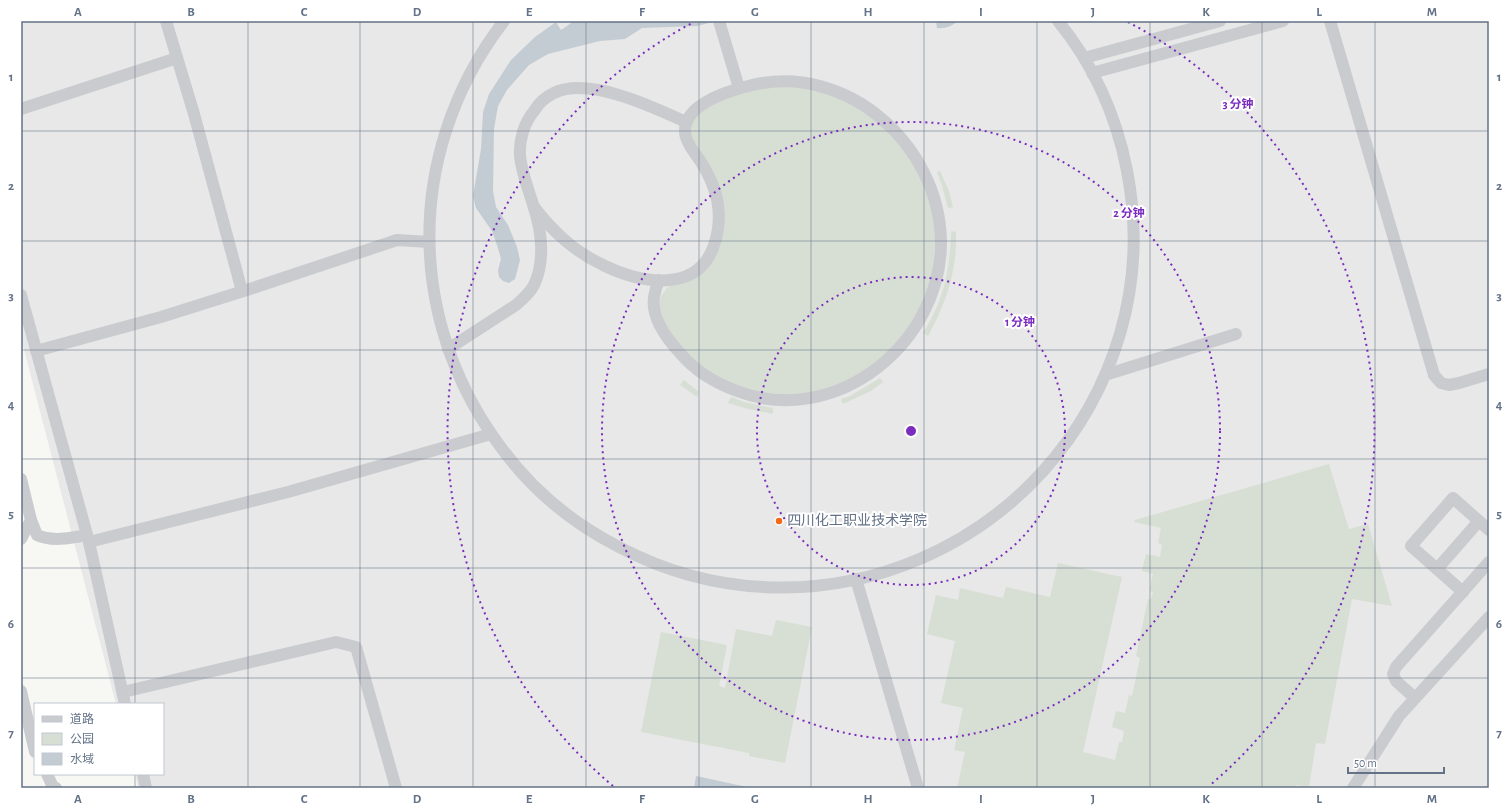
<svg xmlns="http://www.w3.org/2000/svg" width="1510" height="809" viewBox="0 0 1510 809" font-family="'Alegreya Sans','Noto Sans SC',sans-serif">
<rect width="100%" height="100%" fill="#f7f7f3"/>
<path fill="#e7e8e7" d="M 21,21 L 1489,21 L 1489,788 L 138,788 L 135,774 L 163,774 L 163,704 L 116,704 L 21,338 Z"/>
<g fill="#d7dfd4">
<path d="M 779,86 L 814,89 L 847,101 L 891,131 L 922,174 L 936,225 L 933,277 L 914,323 L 881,361 L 838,386 L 788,397 L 744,390 L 701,368 L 667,331 L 659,306 L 661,296 L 667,288 L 673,284 L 687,281 L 722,230 L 690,137 L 690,124 L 703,109 L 740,92 Z"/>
<path d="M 940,171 L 949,191 L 953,207 L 948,208 L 942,186 L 937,172 Z"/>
<path d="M 951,231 L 956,232 C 957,271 947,301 928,336 L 923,333 C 944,300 950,270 951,231 Z"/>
<path d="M 880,378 L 883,382 L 871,391 L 843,404 L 841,399 L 850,396 Z"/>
<path d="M 684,380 L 699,392 L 697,397 L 680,385 Z"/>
<path d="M 731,397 L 744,402 L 773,408 L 773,414 L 748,409 L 728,403 Z"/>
<path d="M 1329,464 L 1349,529 L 1368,524 L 1392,606 L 1352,599 L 1325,744 L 1316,743 L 1309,787 L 1296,785 L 1294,788 L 957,788 L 965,752 L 954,750 L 963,708 L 941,703 L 955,641 L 927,634 L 936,595 L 958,600 L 960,588 L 1003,598 L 1006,587 L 1050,597 L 1058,563 L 1122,577 L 1083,752 L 1115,760 L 1119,742 L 1122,742 L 1124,731 L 1112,727 L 1116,711 L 1125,713 L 1129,695 L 1132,696 L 1140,658 L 1136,656 L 1148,599 L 1151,599 L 1153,592 L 1149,591 L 1153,574 L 1142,571 L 1146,554 L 1160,557 L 1162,545 L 1158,543 L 1161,528 L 1134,522 L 1135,520 Z"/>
<path d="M 776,620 L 812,627 L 785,763 L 749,756 L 749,753 L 641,732 L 661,632 L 727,645 L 719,686 L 725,688 L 736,629 L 772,636 Z"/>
</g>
<g fill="#c4ccd3">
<path d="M 574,21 L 717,21 L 697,26 L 642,28 L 625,39 L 600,41 L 548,54 L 529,65 L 507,90 L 498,106 L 494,129 L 493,191 L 496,207 L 508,225 L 517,247 L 520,260 L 515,279 L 509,283 L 503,281 L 499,277 L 498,270 L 501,259 L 497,245 L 492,231 L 476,208 L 473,196 L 481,149 L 483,112 L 489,94 L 511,60 L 535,37 L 556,22 L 561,30 Z"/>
<path d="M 936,21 L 958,21 C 952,26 945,29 937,28 Z"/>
<path d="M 696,776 L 747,787 L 747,788 L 694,788 Z"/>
</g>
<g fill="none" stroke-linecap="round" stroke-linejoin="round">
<g stroke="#c9cbcf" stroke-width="12">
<path d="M 166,21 L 194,114 L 242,291"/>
<path d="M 504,21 C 452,88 425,172 430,256 C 434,325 459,391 500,446 C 531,489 572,523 619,547 C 816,651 1057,546 1120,334 C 1151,228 1128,107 1058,21"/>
<path d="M 719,21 L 739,88"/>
<path d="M 1330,21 L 1434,375 L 1441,383 L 1449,385 L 1459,383 L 1489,374"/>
<path d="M 1084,58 L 1220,21"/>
<path d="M 1092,73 L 1283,21"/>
<path d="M 21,109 L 177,58"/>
<path d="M 534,207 C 554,233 575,252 605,266 C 641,283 698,294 714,245 C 719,231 720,214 717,199 C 714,186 708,173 701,162 C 696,154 688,146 686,137 C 683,128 687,118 694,111 C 709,97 732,90 752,85 C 848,63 939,145 941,241 C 942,343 836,429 737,391 C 715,383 695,371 680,353 C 666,338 651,318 654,297 C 655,291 657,285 659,280"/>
<path d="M 21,295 L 89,542 L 125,704"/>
<path d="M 448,349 L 516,305 C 523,299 530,293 534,285 C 545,262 542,232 534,208 C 529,190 522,175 520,156 C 519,140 524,123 534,111 C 539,103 545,97 554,93 C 589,76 653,107 686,122"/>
<path d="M 36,351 L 161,317 L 253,288 L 397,240 L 429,242"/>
<path d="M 1105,375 L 1236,334"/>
<path d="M 21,479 L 31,520 L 37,535 C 52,542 71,538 87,535"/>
<path d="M 21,539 L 31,520"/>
<path d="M 89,542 L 288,492 L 491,434"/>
<path d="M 1437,569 L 1479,521"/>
<path d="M 856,579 L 918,788"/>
<path d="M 1463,592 L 1411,546 L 1453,498 L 1489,530"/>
<path d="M 21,691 L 35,752"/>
<path d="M 123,692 L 336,642 L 356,647 L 396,788"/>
<path d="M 1415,698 L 1396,681 L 1393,674 L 1396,667 L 1489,562"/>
<path d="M 47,774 L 53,787 L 56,788"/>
<path d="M 143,774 L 146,788"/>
<path d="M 1353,788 L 1399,716 L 1489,617"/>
</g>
</g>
<path fill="none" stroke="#637287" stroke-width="1" stroke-opacity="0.55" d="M 135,21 L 135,704M 248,21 L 248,788M 360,21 L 360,788M 473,21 L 473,788M 586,21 L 586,788M 699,21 L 699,788M 811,21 L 811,788M 924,21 L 924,788M 1037,21 L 1037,788M 1150,21 L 1150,788M 1262,21 L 1262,788M 1375,21 L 1375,788M 21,131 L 1489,131M 21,241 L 1489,241M 21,350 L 1489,350M 21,459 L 1489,459M 21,568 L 1489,568M 21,678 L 1489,678M 135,774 L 135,788"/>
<g fill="none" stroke="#7b2cbf" stroke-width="2" stroke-dasharray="2 4">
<circle cx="911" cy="431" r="154"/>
<circle cx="911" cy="431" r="309"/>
<path d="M613 786A463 463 0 0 1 694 22M1128 22A463 463 0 0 1 1209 786"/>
</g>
<circle fill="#f36917" stroke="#fff" stroke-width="1.5" cx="779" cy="521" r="4"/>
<g text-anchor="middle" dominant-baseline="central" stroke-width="4" stroke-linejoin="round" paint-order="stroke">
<g font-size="14" fill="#637287" stroke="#fff" text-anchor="start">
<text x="787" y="521">四川化工职业技术学院</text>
</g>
</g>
<circle cx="911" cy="431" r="6" fill="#7b2cbf" stroke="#fff" stroke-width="2"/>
<g font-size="12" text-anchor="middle" font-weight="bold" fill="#7b2cbf" stroke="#fff" stroke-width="4" stroke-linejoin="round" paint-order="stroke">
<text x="1238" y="108">3 分钟</text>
<text x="1129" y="217">2 分钟</text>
<text x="1020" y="326">1 分钟</text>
</g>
<rect width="1510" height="809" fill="none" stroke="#ffffff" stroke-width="44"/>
<rect x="34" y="703" width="130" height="72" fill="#ffffff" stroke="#c1c7cf"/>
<rect x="42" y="716" width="20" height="6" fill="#c9cbcf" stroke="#c1c7cf"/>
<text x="70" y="723" font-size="12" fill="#637287">道路</text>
<rect x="42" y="733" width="20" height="12" fill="#d7dfd4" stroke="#c1c7cf"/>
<text x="70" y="743" font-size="12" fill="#637287">公园</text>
<rect x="42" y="753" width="20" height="12" fill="#c4ccd3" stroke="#c1c7cf"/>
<text x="70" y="763" font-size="12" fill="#637287">水域</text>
<path d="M1348 767v6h96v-6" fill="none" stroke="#637287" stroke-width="2"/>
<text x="1354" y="767" font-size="12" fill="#637287" stroke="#ffffff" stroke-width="3" paint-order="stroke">50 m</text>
<rect x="22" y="22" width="1466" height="765" fill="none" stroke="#637287" stroke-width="1.5"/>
<g font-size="13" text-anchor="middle" font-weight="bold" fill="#637287">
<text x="78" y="16">A</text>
<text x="191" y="16">B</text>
<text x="304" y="16">C</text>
<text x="417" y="16">D</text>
<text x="529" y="16">E</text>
<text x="642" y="16">F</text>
<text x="755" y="16">G</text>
<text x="868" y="16">H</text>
<text x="981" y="16">I</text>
<text x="1093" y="16">J</text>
<text x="1206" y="16">K</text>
<text x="1319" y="16">L</text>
<text x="1432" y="16">M</text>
<text x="11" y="81">1</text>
<text x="1499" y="81">1</text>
<text x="11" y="190">2</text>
<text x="1499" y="190">2</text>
<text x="11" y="300">3</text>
<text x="1499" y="300">3</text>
<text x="11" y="409">4</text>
<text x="1499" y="409">4</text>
<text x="11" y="518">5</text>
<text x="1499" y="518">5</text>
<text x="11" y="628">6</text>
<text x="1499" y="628">6</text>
<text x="11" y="737">7</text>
<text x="1499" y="737">7</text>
<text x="78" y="803">A</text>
<text x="191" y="803">B</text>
<text x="304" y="803">C</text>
<text x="417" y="803">D</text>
<text x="529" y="803">E</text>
<text x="642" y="803">F</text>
<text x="755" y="803">G</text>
<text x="868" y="803">H</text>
<text x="981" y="803">I</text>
<text x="1093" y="803">J</text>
<text x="1206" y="803">K</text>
<text x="1319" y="803">L</text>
<text x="1432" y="803">M</text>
</g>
</svg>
